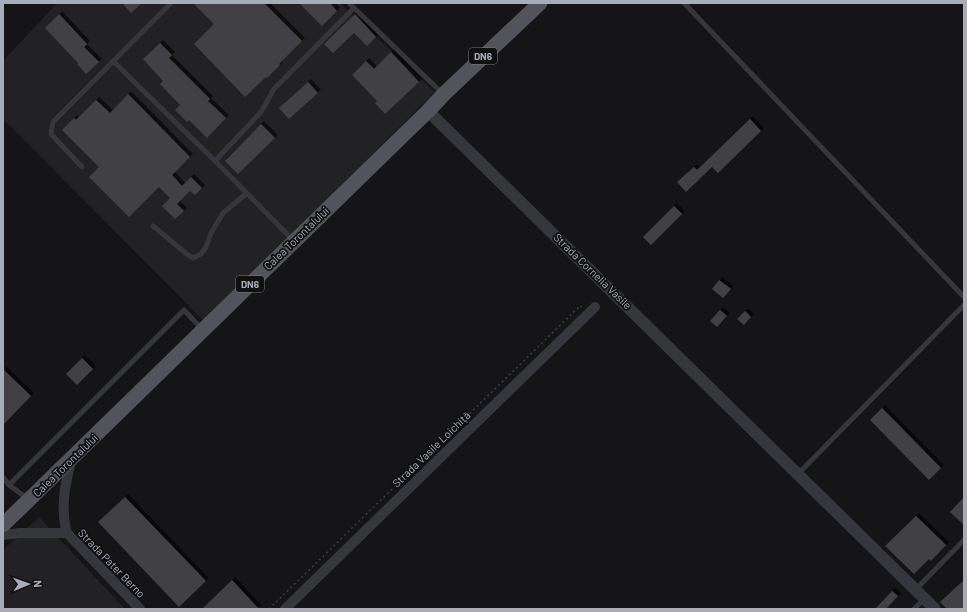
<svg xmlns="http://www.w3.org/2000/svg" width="967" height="612" viewBox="0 0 967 612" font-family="Barlow,sans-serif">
<defs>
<filter id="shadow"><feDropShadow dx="3" dy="-3" stdDeviation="0" flood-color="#0009"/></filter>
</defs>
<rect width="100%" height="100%" fill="#151517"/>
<g fill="#222124">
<path d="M 57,3 L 340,3 L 435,92 L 204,321 L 3,119 L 3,61 Z"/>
<path d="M 39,517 L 125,609 L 3,609 L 3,550 Z"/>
</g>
<g fill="#404044" filter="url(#shadow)">
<path d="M 122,3 L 142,3 L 131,13 Z"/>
<path d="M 193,3 L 264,3 L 302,41 L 279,64 L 280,65 L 267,78 L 266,77 L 245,97 L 194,44 L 214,24 Z"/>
<path d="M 299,3 L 330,3 L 337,11 L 322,26 Z"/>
<path d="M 59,14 L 87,44 L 84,47 L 99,62 L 86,74 L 77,64 L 78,63 L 45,28 Z"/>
<path d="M 355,14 L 376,37 L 367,46 L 354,33 L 333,53 L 324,44 Z"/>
<path d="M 160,43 L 172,55 L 169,58 L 210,99 L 208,101 L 226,118 L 207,138 L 189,120 L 187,122 L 175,110 L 180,105 L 160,84 L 163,81 L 143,59 Z"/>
<path d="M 391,52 L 419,82 L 385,114 L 375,103 L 377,101 L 352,75 L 366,61 L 374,69 Z"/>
<path d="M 308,82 L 318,93 L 289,119 L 279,108 Z"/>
<path d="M 128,94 L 190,157 L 172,175 L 182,186 L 191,177 L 202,188 L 195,195 L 190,191 L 177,204 L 184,211 L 175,219 L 162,206 L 170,198 L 159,187 L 129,217 L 89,177 L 99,167 L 62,130 L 74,118 L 76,120 L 96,100 L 110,113 Z"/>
<path d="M 750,119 L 761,131 L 718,173 L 712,167 L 686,192 L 677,182 L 694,167 L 697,170 Z"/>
<path d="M 261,124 L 275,138 L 238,174 L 225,161 Z"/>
<path d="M 674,206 L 682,214 L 651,245 L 643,237 Z"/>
<path d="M 719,280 L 731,289 L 723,298 L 712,289 Z"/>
<path d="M 720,310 L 727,316 L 717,327 L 710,321 Z"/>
<path d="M 745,311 L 751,317 L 744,325 L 737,319 Z"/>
<path d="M 82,358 L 93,369 L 77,385 L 66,374 Z"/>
<path d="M 3,369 L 31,396 L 3,425 Z"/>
<path d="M 882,408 L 941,468 L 929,480 L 870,420 Z"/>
<path d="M 125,497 L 206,581 L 179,607 L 98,522 Z"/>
<path d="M 964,497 L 964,525 L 950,512 Z"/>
<path d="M 916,516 L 946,545 L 931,561 L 929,559 L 914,574 L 885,546 Z"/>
<path d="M 232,580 L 259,609 L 202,609 Z"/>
<path d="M 964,580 L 964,609 L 947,609 L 940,602 Z"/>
<path d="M 892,591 L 898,596 L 886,609 L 875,609 Z"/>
</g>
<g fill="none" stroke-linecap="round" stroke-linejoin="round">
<path stroke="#3d3e43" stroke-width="1.5" stroke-dasharray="2 3" stroke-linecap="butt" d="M 269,609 L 580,306 L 582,307"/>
<g stroke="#36373c" stroke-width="5">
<path d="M 349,3 L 443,94"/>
<path d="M 684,3 L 964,297"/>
<path d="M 113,61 L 215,161"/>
<path d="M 82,167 L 51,134 L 53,122 L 171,3"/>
<path d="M 153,226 L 188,255 L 193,258 L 201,254 L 206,247 L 211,233 L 223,213 L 246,194"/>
<path d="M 293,240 L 215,161 L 261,112 L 274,89 L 354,8"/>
<path d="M 798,474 L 964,305"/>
<path d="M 3,477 L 9,485 L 28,499"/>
<path d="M 9,485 L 184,310 L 202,329"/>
<path d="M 916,589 L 964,540"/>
<path d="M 914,609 L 925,598"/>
</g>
<g stroke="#36373c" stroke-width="10">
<path d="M 72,458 C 65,483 60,508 67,533 L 140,609"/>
<path d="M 3,535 L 20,533 L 67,533"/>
<path d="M 285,609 L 595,307"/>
</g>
<path stroke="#36373c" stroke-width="12" d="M 428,111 L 935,609"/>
<path stroke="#53545b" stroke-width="15" d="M 3,525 L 428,111 L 444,94 L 540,3"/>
</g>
<g text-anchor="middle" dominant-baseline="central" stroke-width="3.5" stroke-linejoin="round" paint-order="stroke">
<g fill="#101012" stroke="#7a7d86" stroke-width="1">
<rect x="469" y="48" width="28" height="16" rx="3"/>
<rect x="236" y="276" width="28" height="16" rx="3"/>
</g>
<g font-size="10" font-weight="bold" fill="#a8acb7">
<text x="483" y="56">DN6</text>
<text x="250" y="284">DN6</text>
</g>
<g font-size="11" fill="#a8acb7" stroke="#101012">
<text transform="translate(296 238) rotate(-44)">Calea Torontalului</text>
<text transform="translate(593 271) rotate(44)">Strada Cornelia Vasile</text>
<text transform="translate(431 449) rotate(-44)">Strada Vasile Loichiță</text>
<text transform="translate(65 465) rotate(-44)">Calea Torontalului</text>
<text transform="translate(112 563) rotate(46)">Strada Pater Berno</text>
</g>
</g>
<rect width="967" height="612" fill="none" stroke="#a8acb7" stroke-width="8"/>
<g transform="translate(28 584) rotate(88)" stroke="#101012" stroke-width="3" paint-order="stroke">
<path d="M0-3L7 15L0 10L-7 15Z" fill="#a8acb7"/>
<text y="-6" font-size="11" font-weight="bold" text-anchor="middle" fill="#a8acb7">N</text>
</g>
</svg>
